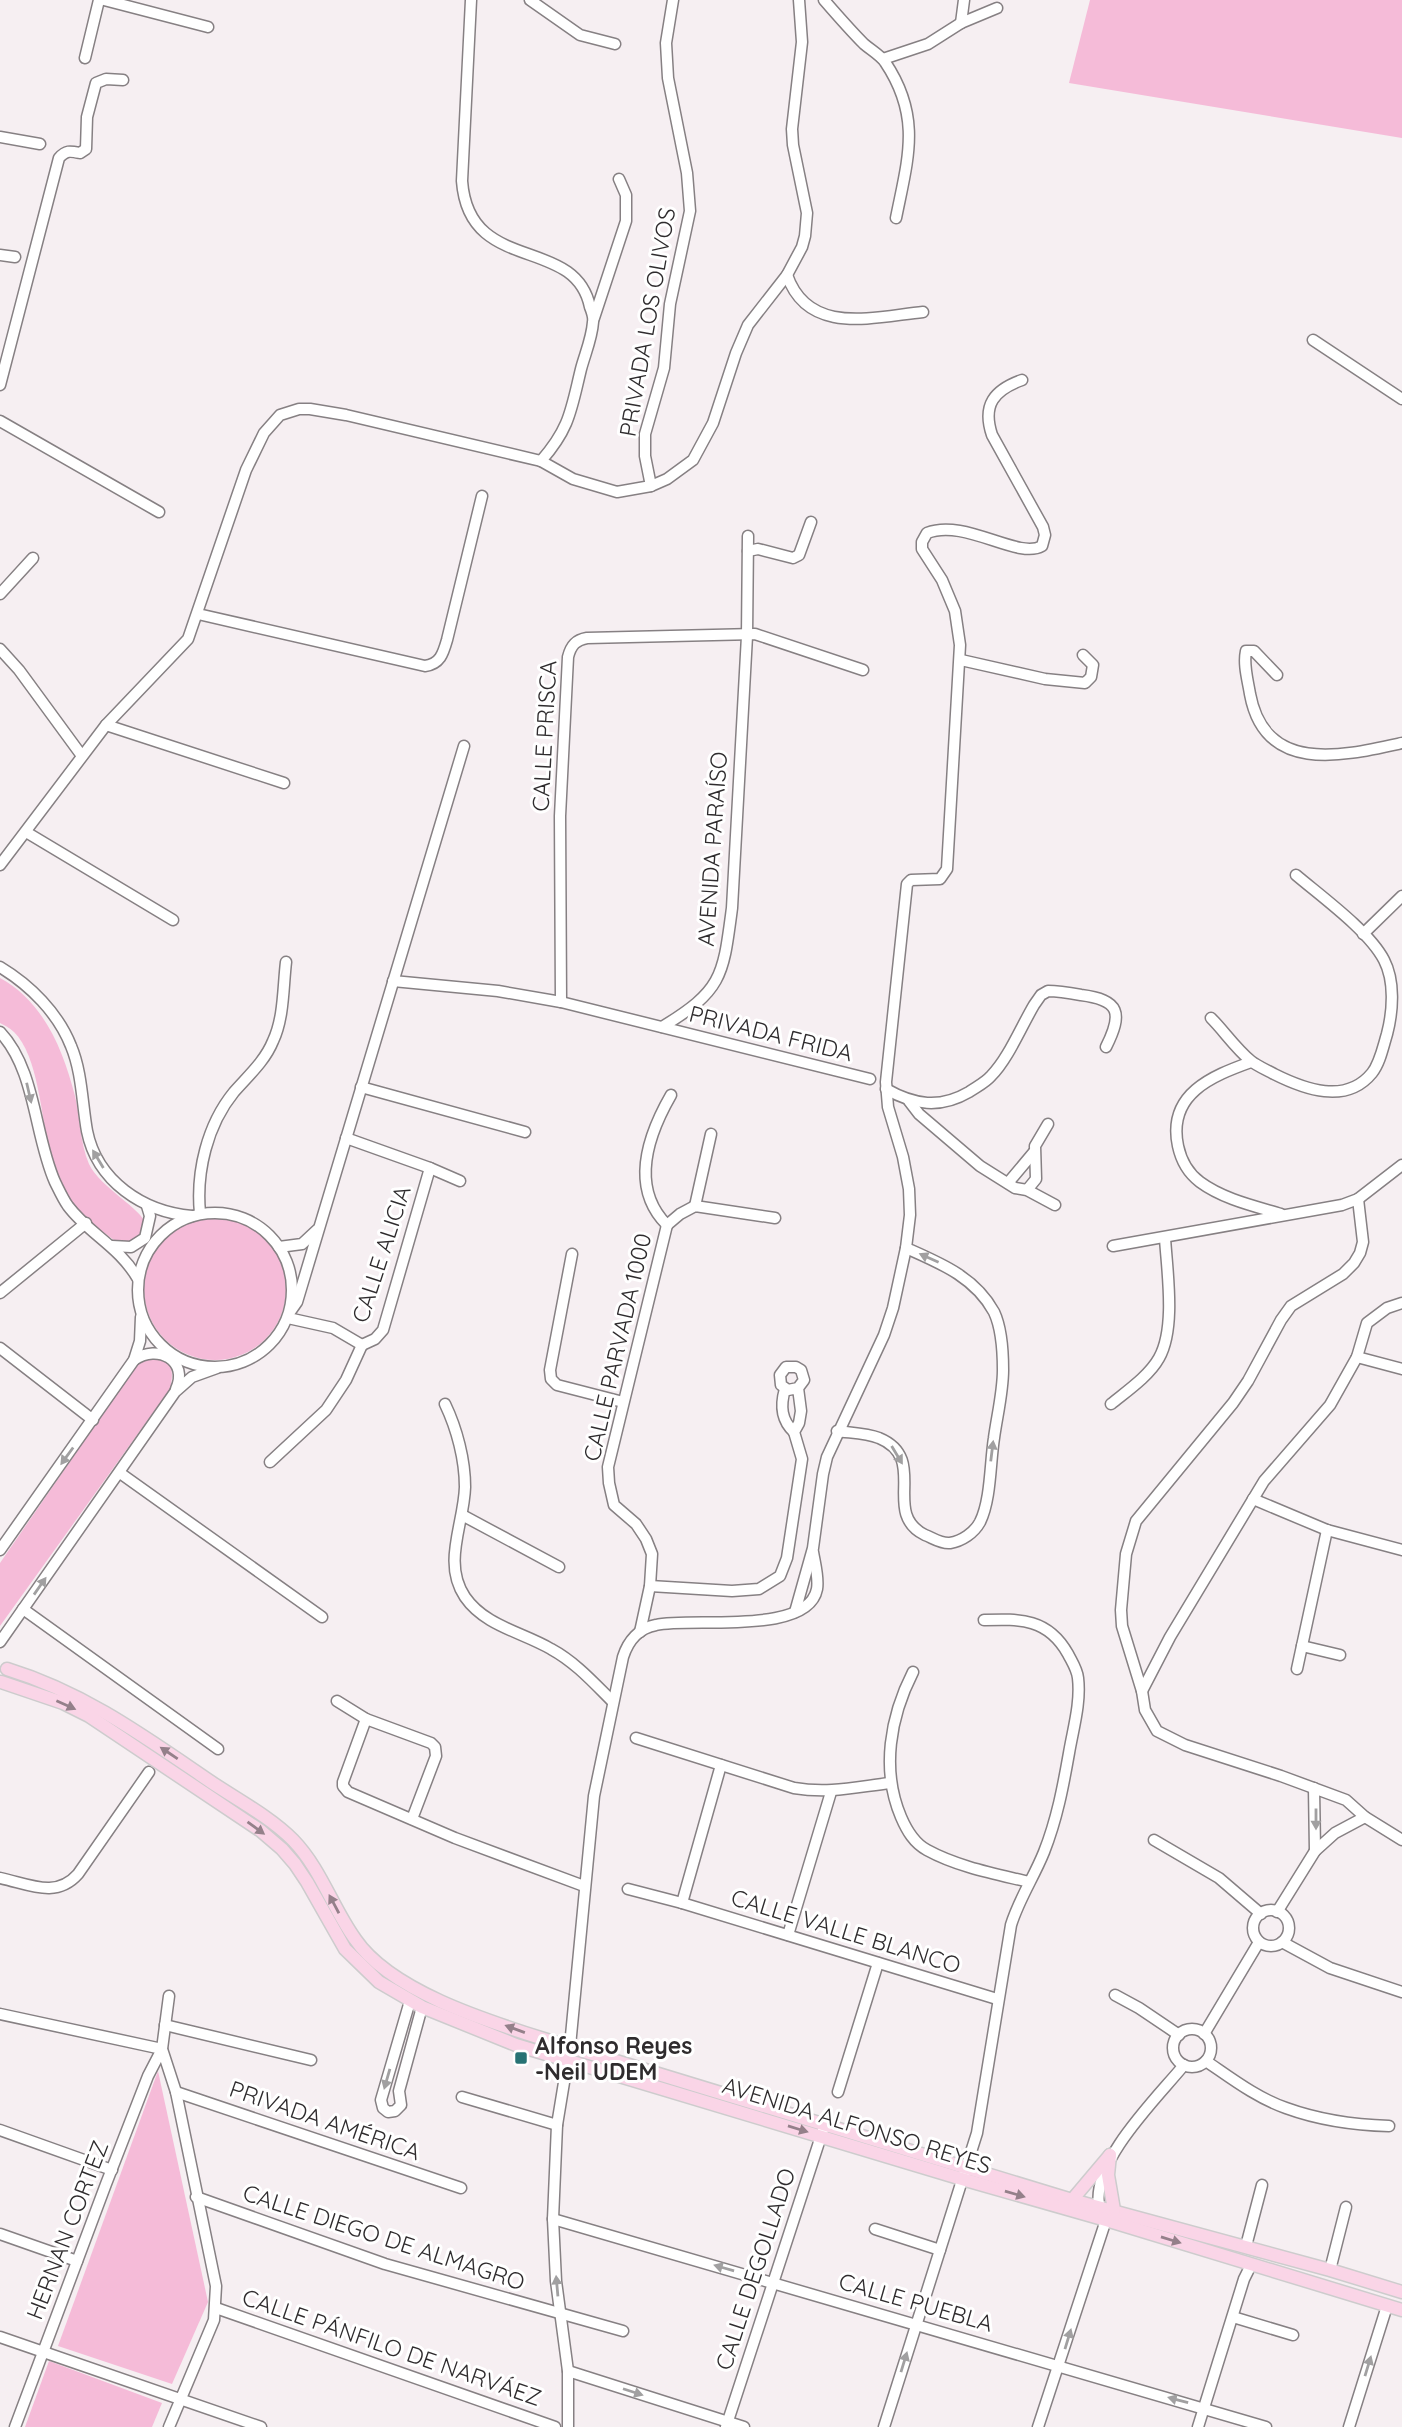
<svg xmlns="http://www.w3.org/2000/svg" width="1402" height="2427" viewBox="0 0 1402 2427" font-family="Quicksand,sans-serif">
<rect width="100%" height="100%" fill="#f6eff2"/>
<g fill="#f5bbd8">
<path d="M 1090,0 L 1402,0 L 1402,138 L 1069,83 Z"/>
<path d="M 0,978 C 43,1001 63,1049 75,1096 C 80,1117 80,1143 89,1164 C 100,1188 142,1208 146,1225 L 137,1240 L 120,1244 C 99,1230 78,1214 65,1191 C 59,1180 52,1164 49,1151 C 42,1119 38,1055 14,1032 C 10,1028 4,1025 0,1023 Z"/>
<circle cx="215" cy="1289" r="71"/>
<path d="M 148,1357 C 171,1359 175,1367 170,1389 L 0,1626 L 0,1563 L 140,1360 Z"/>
<path d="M 158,2071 L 208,2302 L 172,2384 L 58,2346 Z"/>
<path d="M 49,2361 L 162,2403 L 152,2427 L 25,2427 Z"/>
</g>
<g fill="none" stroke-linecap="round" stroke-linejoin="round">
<g stroke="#868083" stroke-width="13">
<g id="minor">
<path d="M 104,0 L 208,27"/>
<path d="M 471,0 L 462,181 C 469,276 575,234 590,307 C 592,312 594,317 593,322 C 592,338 585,354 581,369 C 571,410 570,428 541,461"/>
<path d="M 530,0 L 580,35 L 615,44"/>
<path d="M 824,0 C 837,15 850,30 864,44 C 871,50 880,55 885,62 C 922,117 908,158 896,218"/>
<path d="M 961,23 L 964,0"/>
<path d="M 85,58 L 99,0"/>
<path d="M 883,59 L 928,44 L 961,23 L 997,8"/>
<path d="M 0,137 L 40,144"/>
<path d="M 0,255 L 15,257"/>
<path d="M 787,275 C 808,336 873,317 923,312"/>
<path d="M 594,318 L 626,221 L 626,195 L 619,179"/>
<path d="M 1313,340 L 1402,399"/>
<path d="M 0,385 L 59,158 C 66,150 70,151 80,153 L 86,149 L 87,117 L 96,83 L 106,79 L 123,80"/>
<path d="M 0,421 L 159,512"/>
<path d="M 651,486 L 645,456 L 645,434 L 664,368 L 670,304 L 690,211 L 687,173 L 668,78 L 666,43 L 673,0"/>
<path d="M 748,551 L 758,549 L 793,558 L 799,555 L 811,522"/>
<path d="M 0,594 L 33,558"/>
<path d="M 198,614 L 425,666 C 440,664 443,654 447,640 L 482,496"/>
<path d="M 0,649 L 19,670 L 82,756"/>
<path d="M 961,660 L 1045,679 L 1085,683 L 1091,677 L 1093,665 L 1083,655"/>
<path d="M 1277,675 L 1254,651 L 1246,651 C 1243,665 1248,681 1250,694 C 1265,775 1343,756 1402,743"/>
<path d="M 106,725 L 284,783"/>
<path d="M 26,832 L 173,920"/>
<path d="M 0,865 L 106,725 L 188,639 L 246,470 L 264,433 L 280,415 L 299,409 L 310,409 L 346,415 L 541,461 L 573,479 L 617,492 L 651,486 L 667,479 L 693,460 L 713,423 L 736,353 L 748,325 L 787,275 L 802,247 L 805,236 L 807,213 L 793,145 L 792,129 L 802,42 L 799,0"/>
<path d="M 1363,934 L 1402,896"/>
<path d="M 0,967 C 30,985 58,1013 71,1046 C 82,1072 82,1103 87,1131 C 97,1181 143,1212 192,1216"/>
<path d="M 393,981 L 498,991 L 561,1002 L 870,1079"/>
<path d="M 561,1002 L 560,816 L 568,657 C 571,645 576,640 587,638 L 755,634 L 863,670"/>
<path d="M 1211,1018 C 1224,1031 1236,1049 1251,1061 C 1257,1066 1267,1070 1274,1074 C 1304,1089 1346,1105 1372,1073 C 1380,1063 1383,1047 1387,1034 C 1393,1011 1395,981 1384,960 C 1369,931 1322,897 1296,875"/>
<path d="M 662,1027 C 723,990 723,976 732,908 L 747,636 L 748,536"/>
<path d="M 0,1032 C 36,1070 34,1135 55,1182 C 59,1190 63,1199 68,1206 C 89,1234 119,1246 138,1279"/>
<path d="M 1251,1062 C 1212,1076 1167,1094 1178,1146 C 1181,1160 1188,1173 1200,1182 C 1223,1199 1254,1206 1281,1214"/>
<path d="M 361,1087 L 525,1132"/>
<path d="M 886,1089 C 914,1105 940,1109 969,1092 C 976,1087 985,1083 991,1076 C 1008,1059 1021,1027 1034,1005 L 1041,995 L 1048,991 C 1059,991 1070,993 1081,995 C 1120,1000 1123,1013 1106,1047"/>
<path d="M 909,1101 L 919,1114 L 980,1166 L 1015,1188 L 1027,1190 L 1055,1205"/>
<path d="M 346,1138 L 430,1168 L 460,1181"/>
<path d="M 1008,1183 L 1034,1152"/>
<path d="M 1027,1190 L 1036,1179 L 1035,1146 L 1048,1124"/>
<path d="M 1358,1199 L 1363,1242 L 1360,1253 L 1354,1263 L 1343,1274 L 1291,1306 L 1281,1320 L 1248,1381 L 1233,1403 L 1136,1521 L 1126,1554 L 1121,1610 L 1122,1626 L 1142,1691 L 1145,1710 L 1157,1731 L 1185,1745 L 1281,1776 L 1346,1800 L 1365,1817 L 1402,1840"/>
<path d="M 695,1206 L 711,1134"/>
<path d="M 200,1213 C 196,1172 207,1125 234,1092 C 248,1076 265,1061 273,1041 C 284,1018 283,987 286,962"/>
<circle cx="215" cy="1290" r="77"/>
<path d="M 667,1225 C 629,1187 648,1135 671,1095"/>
<path d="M 667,1225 L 680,1214 L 695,1206 L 775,1218"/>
<path d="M 112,1246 L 131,1247 L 145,1238 L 150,1216 L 147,1206"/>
<path d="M 1113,1246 L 1342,1205 L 1358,1199 L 1402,1165"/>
<path d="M 279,1247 L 302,1244 L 317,1230"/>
<path d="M 572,1254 L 550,1370 L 551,1379 L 557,1385 L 623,1402"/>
<path d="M 0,1293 L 86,1223"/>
<path d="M 290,1312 L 297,1302 L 303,1282 L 464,746"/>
<path d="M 288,1318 L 333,1328 L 362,1345"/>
<path d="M 362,1345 L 375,1339 L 383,1330 L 430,1168"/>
<path d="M 0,1348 L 93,1420"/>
<path d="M 1357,1357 L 1402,1369"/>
<path d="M 134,1360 C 158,1343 189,1361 176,1389"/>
<path d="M 785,1389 C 780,1406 781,1420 794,1432"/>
<path d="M 445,1404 C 457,1429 465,1460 465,1487 C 464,1524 442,1563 465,1597 C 485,1626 522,1632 551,1649 C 575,1662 593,1682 612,1701"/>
<path d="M 1111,1404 C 1127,1391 1149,1376 1159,1358 C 1176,1328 1167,1271 1165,1238"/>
<path d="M 837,1431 C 851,1433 866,1433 879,1438 C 930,1459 880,1513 925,1535 C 933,1538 941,1544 950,1543 C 962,1541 974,1533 980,1522 C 991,1500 990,1463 994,1438 C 997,1416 1003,1392 1003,1370 C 1003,1351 1002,1329 994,1312 C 975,1277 940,1263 906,1248"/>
<path d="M 270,1462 L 326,1410 L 346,1380 L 362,1345"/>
<path d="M 120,1473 L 322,1617"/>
<path d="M 1253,1499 L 1327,1530 L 1402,1550"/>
<path d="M 462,1515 L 559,1567"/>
<path d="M 0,1550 L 134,1360 L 140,1341 L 141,1317"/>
<path d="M 650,1586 L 732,1591 L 759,1589 L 780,1576 L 787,1558 L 802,1459 L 794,1432 L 799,1423 L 801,1411 L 798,1388 L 804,1380 L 801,1370 L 796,1367 L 786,1367 L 780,1375 L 781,1385 L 788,1390 L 798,1388"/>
<path d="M 23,1609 L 218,1749"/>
<path d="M 795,1612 L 813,1548 L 823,1474 L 827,1457 L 884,1335 L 893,1308 L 906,1248 L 910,1215 L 909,1189 L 903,1157 L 888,1107 L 886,1082 L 907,884 L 911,880 L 940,879 L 947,869 L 960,645 L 955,611 L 942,580 L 922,549 L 922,542 L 927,533 C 965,518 1018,560 1042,546 L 1045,535 L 1043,527 L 992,435 C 982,405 994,390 1022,380"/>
<path d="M 640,1632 L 650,1586 L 652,1554 L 646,1539 L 636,1524 L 614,1505 L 609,1483 L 608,1467 L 667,1225"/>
<path d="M 0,1642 L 175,1392 L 192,1377 L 217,1368"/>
<path d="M 1302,1646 L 1340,1655"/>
<path d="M 1297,1669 L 1327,1530"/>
<path d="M 913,1672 C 890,1717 881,1770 901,1817 C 907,1831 914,1843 927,1850 C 958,1867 996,1874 1029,1882"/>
<path d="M 1142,1691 L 1170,1637 L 1264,1481 L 1330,1405 L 1357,1357 L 1367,1323 L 1387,1308 L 1402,1303"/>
<path d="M 337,1701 L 366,1719 L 431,1743 L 435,1747 L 436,1756 L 412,1819"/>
<path d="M 366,1719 L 343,1782 L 343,1786 L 348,1792 L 455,1838 L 584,1886"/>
<path d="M 636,1738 L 794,1788 C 829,1794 856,1787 890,1783"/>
<path d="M 1314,1788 L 1315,1851"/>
<path d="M 1154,1840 L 1219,1878 L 1261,1914"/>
<path d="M 0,1878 C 29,1884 56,1899 78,1874 L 149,1772"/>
<path d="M 628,1889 L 682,1903 L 997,1999"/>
<path d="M 682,1903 L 721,1765"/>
<circle cx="1271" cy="1928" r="18"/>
<path d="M 1277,1912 L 1315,1851 L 1335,1833 L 1365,1817"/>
<path d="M 788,1935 L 831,1792"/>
<path d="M 1282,1942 L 1330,1968 L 1402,1992"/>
<path d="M 1115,1995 L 1139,2008 L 1179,2035"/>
<path d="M 169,1996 L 162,2049 L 176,2092 L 216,2286 L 214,2320 L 169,2427"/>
<path d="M 410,2001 L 381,2100 L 383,2108 L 388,2112 L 395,2111 L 401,2105 L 399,2091 L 422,2007"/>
<path d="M 0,2014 L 162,2049 L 148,2076 L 106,2184 L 15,2427"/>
<path d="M 165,2025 L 311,2060"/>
<circle cx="1192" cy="2048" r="19"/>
<path d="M 1204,2034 L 1259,1942"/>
<path d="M 1206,2061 C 1231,2078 1257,2098 1286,2108 C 1319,2120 1355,2125 1389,2126"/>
<path d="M 176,2092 L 461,2188"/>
<path d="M 838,2092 L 878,1963"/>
<path d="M 462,2097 L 557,2125"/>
<path d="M 0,2130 L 112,2170"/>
<path d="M 196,2197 L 385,2264 L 623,2331"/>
<path d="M 553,2219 L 1266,2427"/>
<path d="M 875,2229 L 940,2250"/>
<path d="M 0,2234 L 77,2261"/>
<path d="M 1246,2246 L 1262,2185"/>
<path d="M 1330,2270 L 1346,2207"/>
<path d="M 216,2308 L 555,2427"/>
<path d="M 1233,2317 L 1293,2335"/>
<path d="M 0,2337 L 261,2427"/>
<path d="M 568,2371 L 744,2427"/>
<path d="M 568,2427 L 568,2371 L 556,2281 L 553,2219 L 557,2125 L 570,2046 L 594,1796 L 623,1657 C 628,1641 639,1628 656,1625 C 691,1617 808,1636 817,1589 C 819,1578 815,1564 813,1552"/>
<path d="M 726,2427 L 823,2130"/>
<path d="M 884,2427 L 977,2133 L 1011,1925 C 1019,1899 1034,1877 1044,1852 C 1057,1819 1063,1787 1069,1753 C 1073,1729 1081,1703 1078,1678 C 1077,1669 1072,1662 1068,1654 C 1048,1618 1020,1619 984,1620"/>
<path d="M 1038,2427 L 1106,2220 C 1103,2215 1100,2210 1099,2205 C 1092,2161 1157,2098 1184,2065"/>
<path d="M 1198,2427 L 1244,2279 L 1251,2265"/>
<path d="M 1349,2427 L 1387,2306"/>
</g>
</g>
<g stroke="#cdcccd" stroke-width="15">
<g id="major">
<path d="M 7,1669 C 85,1693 145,1737 211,1782 C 238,1800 270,1817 293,1840 C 321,1869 332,1907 355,1939 C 391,1992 490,2022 550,2041 L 1072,2200 L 1330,2270 L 1402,2292"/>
<path d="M 1,1682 L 63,1703 L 89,1716 L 261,1831 L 282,1849 L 295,1864 L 307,1882 L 345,1949 L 379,1982 L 422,2007 L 516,2045 L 962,2179 L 1106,2220 L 1402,2310"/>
<path d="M 1110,2155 L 1108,2175 L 1114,2210"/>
<path d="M 1072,2200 L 1110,2155"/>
</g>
</g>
<use href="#minor" stroke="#fff" stroke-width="10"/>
<use href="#major" stroke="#fad5e7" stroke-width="12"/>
</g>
<defs><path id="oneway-solid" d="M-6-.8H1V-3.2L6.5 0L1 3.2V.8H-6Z" transform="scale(1.75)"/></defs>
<g fill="#a1a0a1">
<use href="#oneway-solid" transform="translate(29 1093) rotate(77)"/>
<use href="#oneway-solid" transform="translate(98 1159) rotate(-121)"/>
<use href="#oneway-solid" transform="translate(929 1258) rotate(-156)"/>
<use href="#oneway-solid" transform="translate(992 1451) rotate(-83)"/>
<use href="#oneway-solid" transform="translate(897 1455) rotate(59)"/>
<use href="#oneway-solid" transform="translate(67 1456) rotate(126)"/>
<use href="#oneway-solid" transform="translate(40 1586) rotate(-55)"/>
<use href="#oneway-solid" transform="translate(1316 1819) rotate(90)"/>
<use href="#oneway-solid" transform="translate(387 2079) rotate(106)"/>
<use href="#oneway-solid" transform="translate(724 2268) rotate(-164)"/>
<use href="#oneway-solid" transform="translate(557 2286) rotate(-95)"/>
<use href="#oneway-solid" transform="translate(1068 2339) rotate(-73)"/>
<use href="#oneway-solid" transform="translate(904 2362) rotate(-73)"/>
<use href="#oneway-solid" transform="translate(1368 2366) rotate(-73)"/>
<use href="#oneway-solid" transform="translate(633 2392) rotate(18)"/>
<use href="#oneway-solid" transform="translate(1178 2400) rotate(-165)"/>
</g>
<g fill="#94808a">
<use href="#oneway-solid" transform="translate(66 1705) rotate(24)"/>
<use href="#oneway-solid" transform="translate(169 1753) rotate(-146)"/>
<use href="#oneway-solid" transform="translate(256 1828) rotate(36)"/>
<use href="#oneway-solid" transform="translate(334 1904) rotate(-118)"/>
<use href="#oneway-solid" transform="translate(515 2029) rotate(-160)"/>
<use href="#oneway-solid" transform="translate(798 2129) rotate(17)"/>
<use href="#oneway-solid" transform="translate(1015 2194) rotate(16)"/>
<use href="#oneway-solid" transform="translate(1171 2240) rotate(17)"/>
</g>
<rect fill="#277274" stroke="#fff" stroke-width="2.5" x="514" y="2051" width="14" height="14" rx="3.5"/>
<g text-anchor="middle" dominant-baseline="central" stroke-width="6" stroke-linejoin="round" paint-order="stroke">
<g font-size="23" fill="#2f2c2e" stroke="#fff">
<text transform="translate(647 322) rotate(-80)">PRIVADA LOS OLIVOS</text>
<text transform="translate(544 736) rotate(-87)">CALLE PRISCA</text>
<text transform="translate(712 849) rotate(-86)">AVENIDA PARAÍSO</text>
<text transform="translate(771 1033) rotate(14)">PRIVADA FRIDA</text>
<text transform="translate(381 1254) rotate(-72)">CALLE ALICIA</text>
<text transform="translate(617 1347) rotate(-77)">CALLE PARVADA 1000</text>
<text transform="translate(846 1931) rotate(17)">CALLE VALLE BLANCO</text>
<text transform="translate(325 2120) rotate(19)">PRIVADA AMÉRICA</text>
<text transform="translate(857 2125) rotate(17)">AVENIDA ALFONSO REYES</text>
<text transform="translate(67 2230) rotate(-69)">HERNAN CORTEZ</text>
<text transform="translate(384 2237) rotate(18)">CALLE DIEGO DE ALMAGRO</text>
<text transform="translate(755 2269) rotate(-72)">CALLE DEGOLLADO</text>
<text transform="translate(916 2302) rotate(16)">CALLE PUEBLA</text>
<text transform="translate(392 2347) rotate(19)">CALLE PÁNFILO DE NARVÁEZ</text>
</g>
<g font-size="23" font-weight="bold" fill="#2f2c2e" stroke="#fff" text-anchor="start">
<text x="535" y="2045">Alfonso Reyes<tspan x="535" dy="26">-Neil UDEM</tspan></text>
</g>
</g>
</svg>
